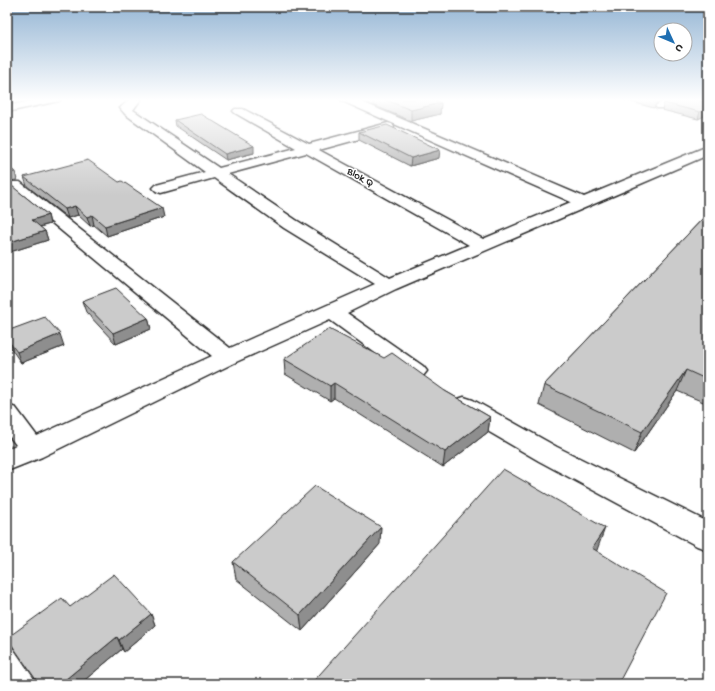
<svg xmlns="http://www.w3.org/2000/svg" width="715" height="691" viewBox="0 0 715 691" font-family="'Gochi Hand',sans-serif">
<rect width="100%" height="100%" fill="#fff"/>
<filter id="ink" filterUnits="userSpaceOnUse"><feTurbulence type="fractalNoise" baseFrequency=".025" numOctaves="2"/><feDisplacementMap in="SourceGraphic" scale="8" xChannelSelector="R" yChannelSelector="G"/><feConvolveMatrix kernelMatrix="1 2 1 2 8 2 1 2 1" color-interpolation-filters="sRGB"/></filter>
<g filter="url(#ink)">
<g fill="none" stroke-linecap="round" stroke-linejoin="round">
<g stroke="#2b2b2b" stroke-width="3">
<g id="minor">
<path d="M 40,99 L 61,99 L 59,101 L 7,112 L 7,106 Z"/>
<path d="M 130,99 L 141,99 L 133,110 L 219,168 L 296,148 L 235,113 L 233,111 L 235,109 L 243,109 L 309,144 L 388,123 L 392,124 L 394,127 L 392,130 L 319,150 L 483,239 L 571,202 L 342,101 L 341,99 L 355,99 L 584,197 L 708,146 L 708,155 L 396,289 L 347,313 L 423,366 L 427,371 L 423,376 L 415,378 L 407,376 L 330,320 L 236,362 L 42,457 L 7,471 L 7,449 L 16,445 L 7,433 L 7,405 L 16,408 L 37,436 L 212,356 L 10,188 L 8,185 L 10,182 L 20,182 L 230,348 L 375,284 L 284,228 L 214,178 L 161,193 L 156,191 L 153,188 L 156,185 L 205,172 L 125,114 L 120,108 ZM 306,153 L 469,245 L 390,278 L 296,220 L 228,174 Z"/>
<path d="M 667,99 L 682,99 L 665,108 L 657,108 L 655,106 Z"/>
<path d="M 464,397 L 473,400 L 557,447 L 708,522 L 708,550 L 697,546 L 539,461 L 455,412 L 452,406 L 455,400 Z"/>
</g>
</g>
<use href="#minor" fill="#fff" fill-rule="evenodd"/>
</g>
<g fill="#afafaf" stroke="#2b2b2b">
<path d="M 373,99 L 431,99 L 441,103 L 440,114 L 411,121 L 373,105 Z"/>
<path d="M 620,99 L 665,99 L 656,104 L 654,108 Z"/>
<path d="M 702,99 L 708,99 L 708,100 Z"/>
<path d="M 664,103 L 708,103 L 708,117 L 704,116 L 698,119 L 662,110 Z"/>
<path d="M 175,120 L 254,153 L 226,160 L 176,126 Z"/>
<path d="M 359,132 L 439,158 L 410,166 L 359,140 Z"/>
<path d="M 7,166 L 15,172 L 17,180 L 9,181 L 8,183 L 48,215 L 50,224 L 40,227 L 45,231 L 48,240 L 7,253 Z"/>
<path d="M 24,177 L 164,217 L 107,236 L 94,225 L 90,226 L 78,215 L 68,218 L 27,186 Z"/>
<path d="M 708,213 L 708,404 L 677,391 L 634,453 L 539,405 L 544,385 Z"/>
<path d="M 82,301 L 148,318 L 151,329 L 116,344 L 86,312 Z"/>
<path d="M 7,331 L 64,346 L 21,363 L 8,344 Z"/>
<path d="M 284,359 L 445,391 L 490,417 L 488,432 L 443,467 L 334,398 L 330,401 L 285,374 Z"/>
<path d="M 380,544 L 302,631 L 236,579 L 233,562 Z"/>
<path d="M 70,607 L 151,614 L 155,625 L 124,652 L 122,649 L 80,684 L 38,684 L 7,639 Z"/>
</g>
<g fill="#8e8e8e" stroke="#2b2b2b">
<path d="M 656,99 L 665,99 L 656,104 Z"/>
<path d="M 441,103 L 440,114 L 411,121 L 411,110 Z"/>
<path d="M 706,109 L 704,116 L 698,119 L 700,112 Z"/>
<path d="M 254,146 L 254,153 L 226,160 L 225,154 Z"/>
<path d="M 440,150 L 439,158 L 410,166 L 411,158 Z"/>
<path d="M 7,176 L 9,181 L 7,185 Z"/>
<path d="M 75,206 L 78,215 L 68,218 L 65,209 Z"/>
<path d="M 162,208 L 164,217 L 107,236 L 105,226 Z"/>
<path d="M 48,215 L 50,224 L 35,228 L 32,220 Z"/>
<path d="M 92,215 L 94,225 L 90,226 L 87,217 Z"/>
<path d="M 45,231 L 48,240 L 7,253 L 7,243 Z"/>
<path d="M 148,318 L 151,329 L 116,344 L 113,333 Z"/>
<path d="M 60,334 L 64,346 L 21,363 L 17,352 Z"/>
<path d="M 686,370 L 677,391 L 634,453 L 642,432 Z"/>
<path d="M 334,383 L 334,398 L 330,401 L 330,386 Z"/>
<path d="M 490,417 L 488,432 L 443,467 L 445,452 Z"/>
<path d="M 381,527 L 380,544 L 302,631 L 300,615 Z"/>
<path d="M 605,528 L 597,550 L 584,570 L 592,548 Z"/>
<path d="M 151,614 L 155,625 L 124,652 L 119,640 Z"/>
<path d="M 117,637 L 122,649 L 80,684 L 60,684 Z"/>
</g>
<g fill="#cbcbcb" stroke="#2b2b2b">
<path d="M 384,99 L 431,99 L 441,103 L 411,110 Z"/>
<path d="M 647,99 L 656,99 L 656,101 Z"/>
<path d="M 675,99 L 693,99 L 708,103 L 708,110 L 706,109 L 700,112 L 664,103 Z"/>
<path d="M 201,114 L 254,146 L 225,154 L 175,120 Z"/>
<path d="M 387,125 L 440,150 L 411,158 L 359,132 Z"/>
<path d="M 88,160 L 119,182 L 122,181 L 162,208 L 105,226 L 92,215 L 87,217 L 75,206 L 65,209 L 24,177 Z"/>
<path d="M 7,166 L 15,172 L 7,173 Z"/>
<path d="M 7,182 L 48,215 L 32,220 L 45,231 L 7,243 Z"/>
<path d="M 708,213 L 708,380 L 686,370 L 642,432 L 544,385 Z"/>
<path d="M 116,288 L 148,318 L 113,333 L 82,301 Z"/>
<path d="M 45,317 L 60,334 L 17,352 L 7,339 L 7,331 Z"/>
<path d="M 329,329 L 384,358 L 392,353 L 445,391 L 490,417 L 445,452 L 334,383 L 330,386 L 284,359 Z"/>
<path d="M 503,469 L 605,528 L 592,548 L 666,593 L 618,684 L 311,684 Z"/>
<path d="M 315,486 L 381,527 L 300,615 L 233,562 Z"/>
<path d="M 114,574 L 151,614 L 119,640 L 117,637 L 60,684 L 39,684 L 7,638 L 62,598 L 70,607 Z"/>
</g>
</g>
<linearGradient id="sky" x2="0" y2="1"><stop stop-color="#94b5d4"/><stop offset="0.51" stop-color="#fff"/><stop offset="1" stop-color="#fff" stop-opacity="0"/></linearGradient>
<rect width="715" height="196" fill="url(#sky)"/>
<g text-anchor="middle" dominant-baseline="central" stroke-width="3" stroke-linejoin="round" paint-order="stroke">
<g font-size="11" fill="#2b2b2b" stroke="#fff">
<text transform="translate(360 178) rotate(29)">Blok Q</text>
</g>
</g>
<rect width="715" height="691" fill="none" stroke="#fff" stroke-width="24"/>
<rect x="12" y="12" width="691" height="667" fill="none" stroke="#2b2b2b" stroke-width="1.5" filter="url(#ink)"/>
<g transform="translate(673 42) rotate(134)"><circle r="19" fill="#ffffff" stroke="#aaaaaa"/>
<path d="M0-3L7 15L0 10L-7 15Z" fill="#1f6fb2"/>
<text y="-6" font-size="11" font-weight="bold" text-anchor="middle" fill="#2b2b2b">U</text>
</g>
</svg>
